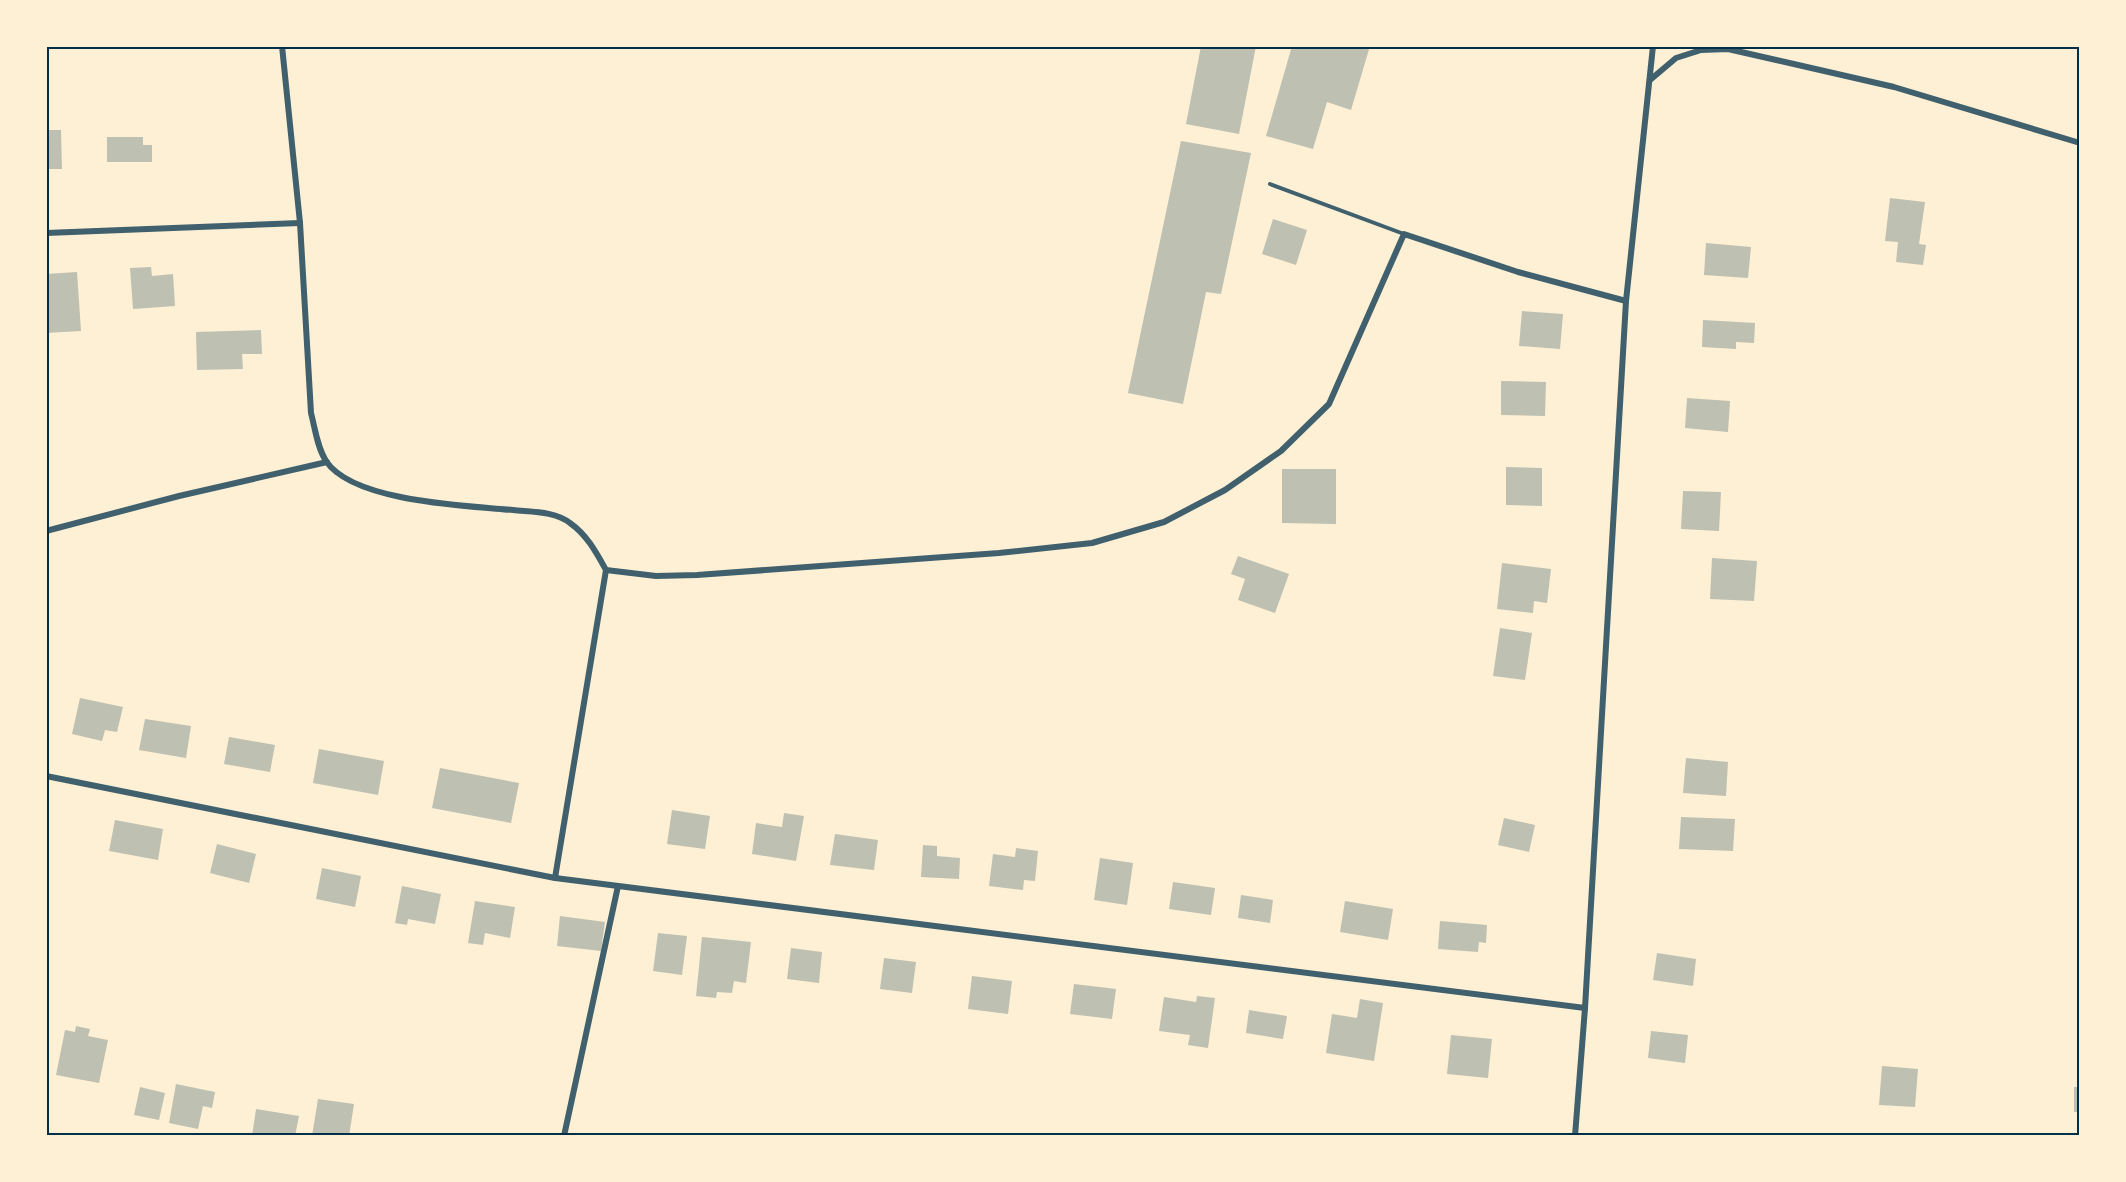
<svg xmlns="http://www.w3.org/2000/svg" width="2126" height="1182" viewBox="0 0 2126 1182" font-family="'Work Sans',sans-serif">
<rect width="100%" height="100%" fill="#fdf0d5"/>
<g fill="#bec0b2">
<path d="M 1201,46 L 1256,46 L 1239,134 L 1186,124 Z"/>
<path d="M 1292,46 L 1370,46 L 1351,110 L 1327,102 L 1313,149 L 1266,136 Z"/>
<path d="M 46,130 L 61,130 L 62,169 L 46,169 Z"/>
<path d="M 107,137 L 143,137 L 143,145 L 152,145 L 152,162 L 107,162 Z"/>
<path d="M 1181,141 L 1251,153 L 1221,294 L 1206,292 L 1183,404 L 1128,393 Z"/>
<path d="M 1890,198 L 1925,202 L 1919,244 L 1926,245 L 1923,265 L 1896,262 L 1898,242 L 1885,241 Z"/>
<path d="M 1273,219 L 1307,230 L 1296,265 L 1262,254 Z"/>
<path d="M 1706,243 L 1751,247 L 1748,278 L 1704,275 Z"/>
<path d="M 151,267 L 152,276 L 173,274 L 175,306 L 133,309 L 130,268 Z"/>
<path d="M 77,272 L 81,331 L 46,333 L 46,274 Z"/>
<path d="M 1522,311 L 1563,314 L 1560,349 L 1519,346 Z"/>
<path d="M 1703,320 L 1755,323 L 1754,343 L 1736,342 L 1736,349 L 1702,347 Z"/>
<path d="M 261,330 L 262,354 L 242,354 L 243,369 L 197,370 L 196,332 Z"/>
<path d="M 1501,381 L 1546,382 L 1545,416 L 1501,415 Z"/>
<path d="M 1687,398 L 1730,401 L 1728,432 L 1685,428 Z"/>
<path d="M 1506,467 L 1542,468 L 1542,506 L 1506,505 Z"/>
<path d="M 1282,469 L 1336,469 L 1336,524 L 1282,523 Z"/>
<path d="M 1683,491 L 1721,492 L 1719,531 L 1681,529 Z"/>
<path d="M 1238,556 L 1289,574 L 1275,613 L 1238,600 L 1245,579 L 1231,574 Z"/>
<path d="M 1712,558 L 1757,561 L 1754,601 L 1710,599 Z"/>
<path d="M 1502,563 L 1551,569 L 1547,603 L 1534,601 L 1533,613 L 1497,609 Z"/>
<path d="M 1500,628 L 1532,633 L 1525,680 L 1493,676 Z"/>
<path d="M 80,698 L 123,707 L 117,732 L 105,730 L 102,741 L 72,734 Z"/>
<path d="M 145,719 L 191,726 L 186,758 L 139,750 Z"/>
<path d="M 229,737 L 275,745 L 270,772 L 224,764 Z"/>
<path d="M 319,749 L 384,761 L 378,795 L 313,783 Z"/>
<path d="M 1686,758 L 1728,762 L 1726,796 L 1683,793 Z"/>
<path d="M 440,768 L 519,783 L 511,823 L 432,808 Z"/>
<path d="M 672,810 L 710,816 L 705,849 L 667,844 Z"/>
<path d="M 784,813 L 804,816 L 796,861 L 752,854 L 756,823 L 782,827 Z"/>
<path d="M 1681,817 L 1735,819 L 1733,851 L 1679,849 Z"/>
<path d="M 1504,818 L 1535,825 L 1529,852 L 1498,845 Z"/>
<path d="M 115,820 L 163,829 L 158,860 L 109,851 Z"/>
<path d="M 835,834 L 878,840 L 874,870 L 830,865 Z"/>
<path d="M 217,844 L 256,854 L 249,883 L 210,873 Z"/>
<path d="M 923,845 L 937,846 L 937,856 L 960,858 L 959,879 L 921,877 Z"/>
<path d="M 1016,848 L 1038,851 L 1035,881 L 1024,880 L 1023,890 L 989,886 L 993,854 L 1015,857 Z"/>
<path d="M 1100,858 L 1133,863 L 1127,905 L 1094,900 Z"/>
<path d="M 322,868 L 361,876 L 355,907 L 316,899 Z"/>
<path d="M 1173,882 L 1215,888 L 1211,915 L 1169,909 Z"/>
<path d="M 402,886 L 441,894 L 435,924 L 408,919 L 407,925 L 395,923 Z"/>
<path d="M 1241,895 L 1273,900 L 1270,923 L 1238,918 Z"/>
<path d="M 475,901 L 515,907 L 510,938 L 485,933 L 483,945 L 468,943 Z"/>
<path d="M 1345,901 L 1393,909 L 1388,940 L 1340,932 Z"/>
<path d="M 560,916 L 605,922 L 601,951 L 557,946 Z"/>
<path d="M 1440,921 L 1487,925 L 1486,943 L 1479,942 L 1478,952 L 1438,949 Z"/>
<path d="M 658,933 L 687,936 L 682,975 L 653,971 Z"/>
<path d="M 702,937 L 751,942 L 746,983 L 734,981 L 732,993 L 717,992 L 716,998 L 696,996 Z"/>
<path d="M 791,948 L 822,952 L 819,983 L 787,979 Z"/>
<path d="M 1657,953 L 1696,959 L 1693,986 L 1653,980 Z"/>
<path d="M 884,958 L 916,962 L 912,993 L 880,989 Z"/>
<path d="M 972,976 L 1012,981 L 1008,1014 L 968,1009 Z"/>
<path d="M 1074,984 L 1116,989 L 1112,1019 L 1070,1014 Z"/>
<path d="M 1197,996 L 1215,998 L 1208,1048 L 1188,1045 L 1190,1035 L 1159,1031 L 1164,997 L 1196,1002 Z"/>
<path d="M 1360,999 L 1383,1003 L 1374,1061 L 1326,1053 L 1332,1014 L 1357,1018 Z"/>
<path d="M 1249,1010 L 1287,1016 L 1283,1039 L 1246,1033 Z"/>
<path d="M 76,1026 L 90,1029 L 88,1036 L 108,1040 L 99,1083 L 56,1075 L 65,1030 L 75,1032 Z"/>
<path d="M 1651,1031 L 1688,1035 L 1685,1063 L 1648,1058 Z"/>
<path d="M 1451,1035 L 1492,1039 L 1488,1078 L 1447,1074 Z"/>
<path d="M 1882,1066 L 1918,1069 L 1915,1107 L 1879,1105 Z"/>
<path d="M 176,1084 L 215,1092 L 212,1108 L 203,1106 L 198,1129 L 169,1123 Z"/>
<path d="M 140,1087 L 165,1093 L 159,1120 L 134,1115 Z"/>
<rect x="2074" y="1087" width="6" height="25"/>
<path d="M 318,1099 L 354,1104 L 349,1136 L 312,1136 Z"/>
<path d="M 256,1109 L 299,1116 L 295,1136 L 252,1136 Z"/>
</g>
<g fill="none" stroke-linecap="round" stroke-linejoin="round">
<path stroke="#3f606c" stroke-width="4" d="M 1270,184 L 1404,234"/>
<g stroke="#3f606c" stroke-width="6">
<path d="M 282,46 L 300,223 L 311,413 C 315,428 317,447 326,461 C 353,502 468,506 513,510 C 531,512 555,511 570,523 C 587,535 596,552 606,570 L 555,878"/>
<path d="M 1650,80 L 1676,58 L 1701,50 L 1728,49 L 1894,87 L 2080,143"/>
<path d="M 46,233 L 300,223"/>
<path d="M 46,531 L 179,496 L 327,462"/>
<path d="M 606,570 L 656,576 L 697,575 L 999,553 L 1092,543 L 1164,522 L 1225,490 L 1281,451 L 1329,404 L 1404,234 L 1518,272 L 1626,301"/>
<path d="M 46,776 L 555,878 L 1585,1008"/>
<path d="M 564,1136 L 618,886"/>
<path d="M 1575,1136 L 1585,1008 L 1626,301 L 1653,46"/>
</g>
</g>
<rect width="2126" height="1182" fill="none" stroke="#fdf0d5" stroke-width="96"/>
<rect x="48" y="48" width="2030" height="1086" fill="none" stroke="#003049" stroke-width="2"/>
</svg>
